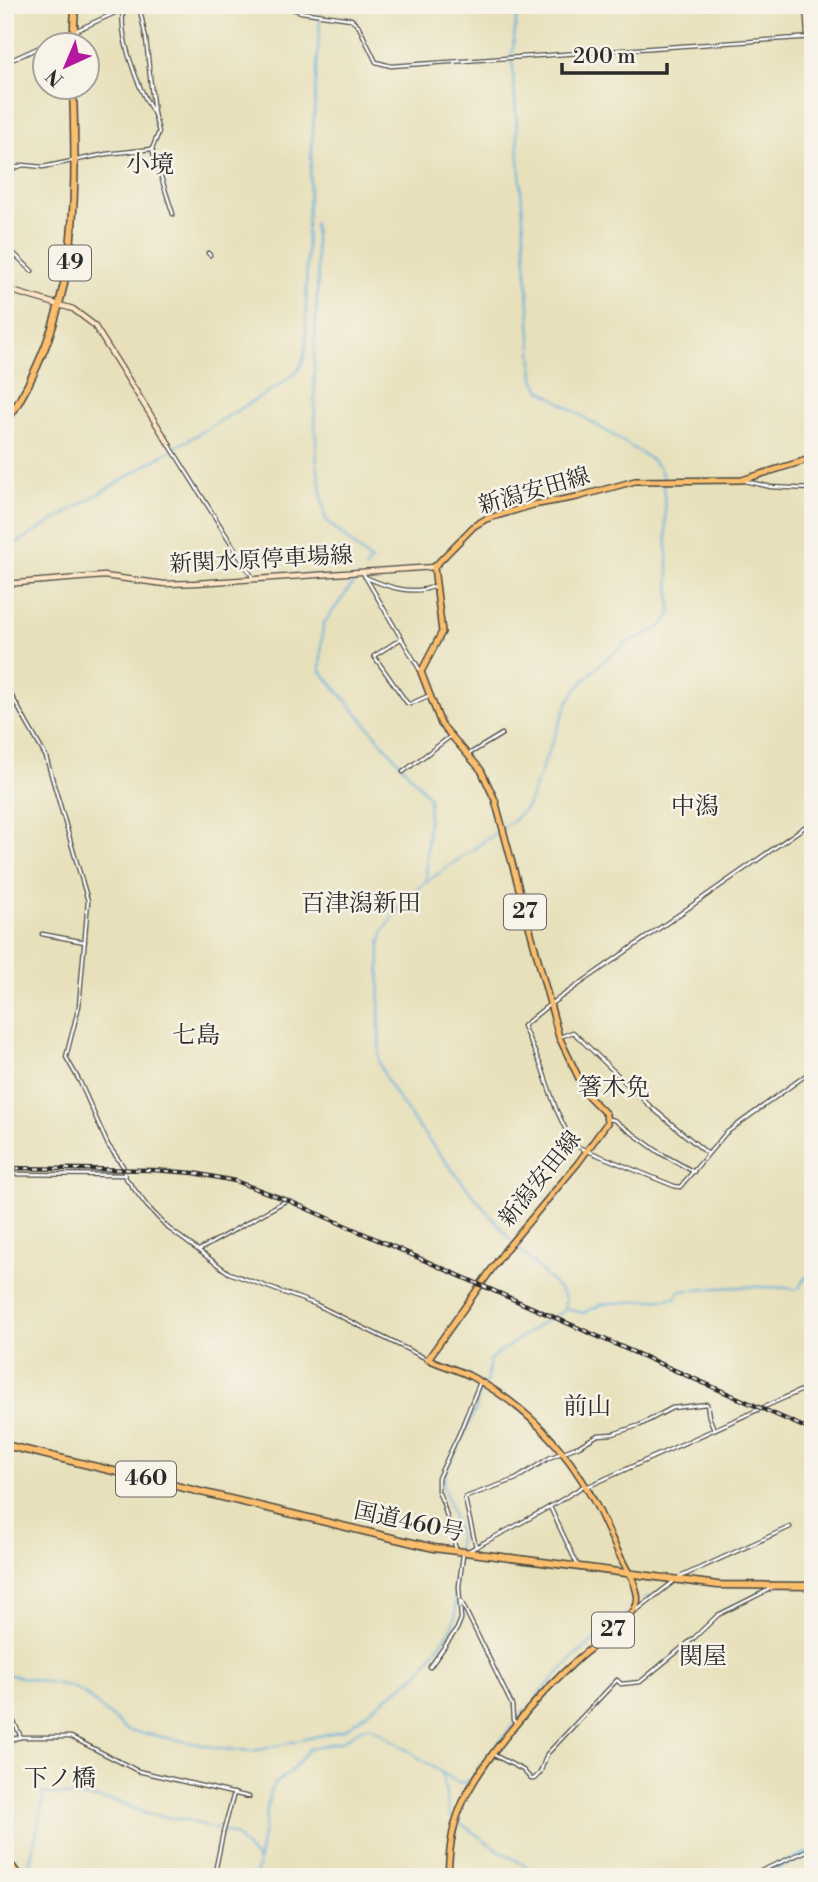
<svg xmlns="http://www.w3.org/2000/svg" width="818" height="1882" viewBox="0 0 818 1882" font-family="'Libre Bodoni','Noto Serif JP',serif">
<rect width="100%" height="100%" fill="#f7f3e8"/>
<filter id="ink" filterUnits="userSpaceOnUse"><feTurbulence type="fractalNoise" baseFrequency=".0143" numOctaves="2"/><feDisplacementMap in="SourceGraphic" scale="14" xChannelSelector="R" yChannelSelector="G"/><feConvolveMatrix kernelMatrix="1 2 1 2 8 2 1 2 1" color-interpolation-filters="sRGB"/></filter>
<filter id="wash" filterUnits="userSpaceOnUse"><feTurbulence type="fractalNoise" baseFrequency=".00686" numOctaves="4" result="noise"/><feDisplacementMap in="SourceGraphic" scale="28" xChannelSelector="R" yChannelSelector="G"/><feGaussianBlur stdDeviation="1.57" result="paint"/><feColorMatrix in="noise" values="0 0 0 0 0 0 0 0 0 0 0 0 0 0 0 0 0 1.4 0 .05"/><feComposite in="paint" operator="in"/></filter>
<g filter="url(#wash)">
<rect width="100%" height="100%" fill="#e7e0ba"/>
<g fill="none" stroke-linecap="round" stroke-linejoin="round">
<g stroke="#62addb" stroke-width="2">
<path d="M 314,223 L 318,276 L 314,360 L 315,417 L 317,464 L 325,517 L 328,522 L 371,561 L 365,569"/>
<path d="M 5,550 L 278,386 L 297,372 L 303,361 L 306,344 L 307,225 L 321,5"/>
<path d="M 358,577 L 323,624 L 320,670 L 429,797 L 426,881"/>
<path d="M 511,1240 C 485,1208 381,1091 379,1059 L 380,944 L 384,930 L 408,897 L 418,888 L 514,820 L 527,806 L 568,702 C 581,680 602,662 622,646 C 639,633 664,634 671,613 L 663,477 L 659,467 L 649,458 L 547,394 L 540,389 L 534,379 L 512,56 L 518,5"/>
<path d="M 799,1288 L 805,1278 L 813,1275"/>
<path d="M 566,1308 L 583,1313 L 603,1304 L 675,1298 L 680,1291 C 719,1288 756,1284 795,1289"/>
<path d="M 645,1599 L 648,1596"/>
<path d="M 5,1674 L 73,1687 L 86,1695 L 126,1730 L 224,1749 L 254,1751 L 344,1730 L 418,1674 L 451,1629 L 456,1614 L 454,1582 L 459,1537 L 443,1484 L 446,1472 L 476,1409 L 479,1392 L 487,1380 L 490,1359 L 548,1319 L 563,1312 L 566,1298 C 550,1278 532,1263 515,1244"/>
<path d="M 536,1697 L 574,1657 L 628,1613"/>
<path d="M 5,1745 L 13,1743"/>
<path d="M 442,1774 L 450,1815 L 453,1819"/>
<path d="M 459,1822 L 495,1848 L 544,1877"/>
<path d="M 28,1872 L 43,1802 L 43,1793 L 118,1801 L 146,1814 L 185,1820 L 220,1830 L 235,1835 L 258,1861"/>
<path d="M 256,1877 L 270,1792 L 275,1784 L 291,1771 L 309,1749 L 342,1741 L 361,1729 L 370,1726 L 455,1781 L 463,1783 L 470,1780 L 525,1709"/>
</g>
<path stroke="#62addb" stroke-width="6" d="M 755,1877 L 813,1852"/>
</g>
</g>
<g filter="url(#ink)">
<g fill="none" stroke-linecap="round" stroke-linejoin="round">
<path stroke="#c1bc9d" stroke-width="2.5" stroke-dasharray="2.5 1.5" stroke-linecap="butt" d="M 29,1877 L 30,1874"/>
<g stroke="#474640" stroke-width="5">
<g id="street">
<path d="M 124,5 C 117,35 138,88 154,114"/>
<path d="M 280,5 L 301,12 L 351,19 L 358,25 L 376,62 L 391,66 L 813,37"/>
<path d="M 5,63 L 119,11 L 136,8 L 140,10 L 146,39 L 154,114 L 159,132 L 152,149 L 173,214"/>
<path d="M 5,172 L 23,165 L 43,167 L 106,154 L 152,149"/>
<path d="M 5,245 L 32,271"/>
<path d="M 208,253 L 210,255"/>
<path d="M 169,444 L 253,578"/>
<path d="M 745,481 L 771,487 L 813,489"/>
<path d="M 363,573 L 421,672"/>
<path d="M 365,577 C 387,587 413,596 435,586"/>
<path d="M 402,638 L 374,656 L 407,703 L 410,704 L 428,696"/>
<path d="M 5,684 L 46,757 L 88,901 L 79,1006 L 66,1057 L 80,1082 L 108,1145 L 123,1166 L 125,1177 L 147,1206 L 168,1228 L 229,1273 L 315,1304 L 427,1359"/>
<path d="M 469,754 L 502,734"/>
<path d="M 403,772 L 451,736"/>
<path d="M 813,821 L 545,1008 L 523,1026 L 542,1068 L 556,1109 L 573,1145 L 674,1186 L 680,1187 L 726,1133 L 813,1070"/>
<path d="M 42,934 L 85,942"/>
<path d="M 560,1037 L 573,1032 L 651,1107 L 708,1154"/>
<path d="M 608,1119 L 614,1120 L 660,1153 L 694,1172"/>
<path d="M 5,1174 L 124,1175"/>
<path d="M 199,1250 L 287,1200"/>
<path d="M 550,1507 L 577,1564"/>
<path d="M 476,1547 L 465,1499 L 466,1497 L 516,1479 L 549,1458 L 579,1446 L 598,1435 L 613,1434 L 640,1425 L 672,1408 L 707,1404 L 709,1417 L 714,1429"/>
<path d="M 456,1549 L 443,1503 L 438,1491 L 438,1478 L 459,1434 L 480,1382"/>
<path d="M 468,1551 C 508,1530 547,1510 585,1485 L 589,1486 L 813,1385"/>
<path d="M 678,1578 L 790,1527"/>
<path d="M 461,1601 L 512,1705 L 513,1720 L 517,1724"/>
<path d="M 637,1610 L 673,1582"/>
<path d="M 430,1667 L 457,1629 L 461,1619 L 459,1586 L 463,1555"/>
<path d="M 5,1703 L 21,1737"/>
<path d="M 5,1741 L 21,1737 L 71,1737 L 138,1771 L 249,1797"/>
<path d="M 494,1755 L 523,1770 L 531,1779 L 534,1779 L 540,1773 L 547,1754 L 617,1680 L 621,1684 L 640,1682 L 694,1638 L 718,1615 L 772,1588"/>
<path d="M 214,1877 L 223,1833 L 234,1793"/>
<path d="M 747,1877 L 813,1848"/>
</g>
</g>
<g stroke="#474640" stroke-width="7">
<g id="secondary">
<path d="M 806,5 L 813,108"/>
<path d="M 5,289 L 73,309 L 94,325 L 169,444"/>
<path d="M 5,584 L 104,576 L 165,584 L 196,583 L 434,567"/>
</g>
</g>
<g stroke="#474640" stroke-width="8">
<path id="primary" d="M 448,1877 C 449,1854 451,1831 460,1809 C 478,1763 541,1692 578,1659 C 594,1644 623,1628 634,1610 C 641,1600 636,1590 633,1580 C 618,1556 608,1528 595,1503 C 567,1448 523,1403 468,1375 C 455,1369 441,1365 428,1359 L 506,1249 L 578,1163 L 607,1123 L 606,1114 L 587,1095 L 559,1037 L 495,800 L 481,770 L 441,724 L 421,672 L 442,632 L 434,567 L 474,526 L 486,519 L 533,505 L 577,497 L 635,481 L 742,480 L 813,458"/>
</g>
<g stroke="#474640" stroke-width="9">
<g id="highway">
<path d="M 73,46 L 75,5"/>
<path d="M 5,424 C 78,314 77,214 73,88"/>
<path d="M 5,1445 L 434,1548 L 718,1585 L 813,1586"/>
<path d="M 5,1858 L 20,1877"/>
</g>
</g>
<use href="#street" stroke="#fff" stroke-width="2.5"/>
<use href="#secondary" stroke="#fde5c5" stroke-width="4.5"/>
<use href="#primary" stroke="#fabe6d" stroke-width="5"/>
<use href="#highway" stroke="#fabe6d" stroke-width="6"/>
<g stroke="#2b2b2b" stroke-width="4.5">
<path id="rail" d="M 5,1168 L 153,1170 L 194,1173 L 235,1181 L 287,1200 L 813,1431"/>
</g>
<use href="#rail" stroke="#f7f3e8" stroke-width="2" stroke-dasharray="5" stroke-linecap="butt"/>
</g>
</g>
<g text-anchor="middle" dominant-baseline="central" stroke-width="5" stroke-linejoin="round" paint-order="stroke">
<g fill="#f7f3e8" stroke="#686764" stroke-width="2">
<rect x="49" y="245.5" width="42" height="35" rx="5"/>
<rect x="504" y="894.5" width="42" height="35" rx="5"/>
<rect x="116" y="1461.5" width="60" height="35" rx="5"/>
<rect x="592" y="1612.5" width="42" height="35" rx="5"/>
</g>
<g font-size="21" font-weight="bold" fill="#2b2b2b">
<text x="70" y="263">49</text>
<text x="525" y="912">27</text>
<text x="146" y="1479">460</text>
<text x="613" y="1630">27</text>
</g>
<g font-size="23" fill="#2b2b2b" stroke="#f7f3e8">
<text transform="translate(534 491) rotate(-16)">新潟安田線</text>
<text transform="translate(261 560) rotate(-3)">新関水原停車場線</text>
<text transform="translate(540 1179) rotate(-51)">新潟安田線</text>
<text transform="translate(409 1522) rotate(12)">国道460号</text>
</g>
<g font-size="24" fill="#2b2b2b" stroke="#f7f3e8">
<text x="150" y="165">小境</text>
<text x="695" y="807">中潟</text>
<text x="361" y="904">百津潟新田</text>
<text x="196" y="1036">七島</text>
<text x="614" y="1088">箸木免</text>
<text x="587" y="1407">前山</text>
<text x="703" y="1657">関屋</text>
<text x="60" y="1779">下ノ橋</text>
</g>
</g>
<rect width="818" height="1882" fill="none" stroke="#f7f3e8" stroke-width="28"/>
<g transform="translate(66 66) rotate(224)"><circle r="33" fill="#f7f3e8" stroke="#a5a39c" stroke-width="2"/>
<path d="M0-5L12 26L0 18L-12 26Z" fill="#b5179e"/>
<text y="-10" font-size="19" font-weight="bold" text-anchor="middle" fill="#2b2b2b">N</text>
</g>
<path d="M562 63v10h105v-10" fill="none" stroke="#2b2b2b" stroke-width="3.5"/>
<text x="573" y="63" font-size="21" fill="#2b2b2b" stroke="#f7f3e8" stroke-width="5" paint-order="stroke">200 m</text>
</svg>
